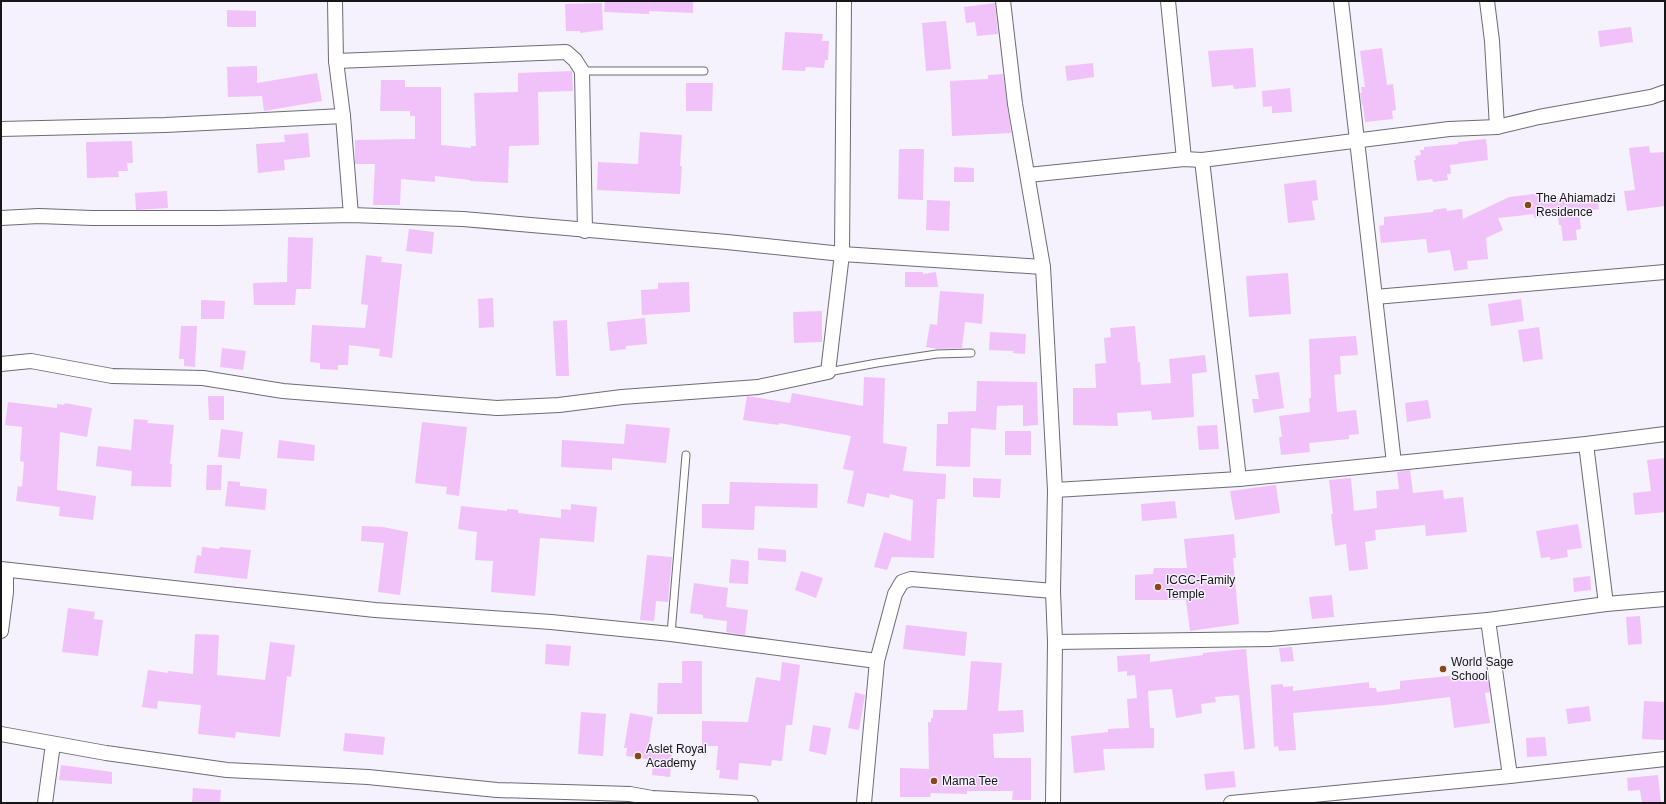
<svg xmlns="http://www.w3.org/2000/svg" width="1666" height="804" viewBox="0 0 1666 804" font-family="Helvetica,sans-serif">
<rect width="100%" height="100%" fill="#f5f1fd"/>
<g fill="#f1c1fa">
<path d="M 605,1 L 650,1 L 649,14 L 604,12 Z"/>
<path d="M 650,1 L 693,1 L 693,13 L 649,11 Z"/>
<path d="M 602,3 L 603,30 L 580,33 L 580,31 L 566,31 L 565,4 Z"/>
<path d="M 995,3 L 998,34 L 977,36 L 975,22 L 966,23 L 964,7 Z"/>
<path d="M 227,10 L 256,11 L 256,27 L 227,27 Z"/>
<path d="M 946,21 L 951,69 L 926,71 L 922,23 Z"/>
<path d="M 1631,27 L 1633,42 L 1600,47 L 1598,31 Z"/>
<path d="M 785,32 L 823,34 L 822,41 L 829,41 L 828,60 L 825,60 L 824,68 L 806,67 L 805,71 L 782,70 Z"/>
<path d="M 1253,48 L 1256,87 L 1234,89 L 1233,85 L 1212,87 L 1208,51 Z"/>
<path d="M 1382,48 L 1387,85 L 1393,84 L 1396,110 L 1392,111 L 1393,119 L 1365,122 L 1363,105 L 1362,105 L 1360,93 L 1362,93 L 1361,87 L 1365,87 L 1360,51 Z"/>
<path d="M 1093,63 L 1094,77 L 1067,81 L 1065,66 Z"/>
<path d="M 257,66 L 257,83 L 317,73 L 322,101 L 264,111 L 262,96 L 228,97 L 227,67 Z"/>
<path d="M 572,71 L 573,91 L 538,92 L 539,145 L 509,146 L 508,183 L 470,181 L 470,180 L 435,176 L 435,182 L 401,179 L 400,205 L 373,205 L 375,164 L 355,164 L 355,140 L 415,139 L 415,116 L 410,116 L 410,111 L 380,111 L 381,80 L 405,80 L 405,87 L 441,87 L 441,145 L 471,148 L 471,146 L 476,146 L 474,93 L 518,92 L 518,73 Z"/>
<path d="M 1003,74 L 1011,133 L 952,136 L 950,81 L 988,79 L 988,75 Z"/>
<path d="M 686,83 L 713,83 L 712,111 L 686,111 Z"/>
<path d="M 1290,88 L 1292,112 L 1272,113 L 1272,106 L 1263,107 L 1262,91 Z"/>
<path d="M 640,132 L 682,135 L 680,166 L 682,166 L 680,194 L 597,190 L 598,162 L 638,164 Z"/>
<path d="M 308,133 L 310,157 L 284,160 L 285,170 L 258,173 L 256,144 L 285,142 L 284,135 Z"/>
<path d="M 1486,139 L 1488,160 L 1450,165 L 1451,174 L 1447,174 L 1448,180 L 1433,182 L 1432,179 L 1417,181 L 1414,160 L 1416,160 L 1415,156 L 1421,155 L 1420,150 L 1424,150 L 1424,147 L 1458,144 L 1458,142 Z"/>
<path d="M 132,141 L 133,163 L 127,163 L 128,171 L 118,171 L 119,177 L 87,178 L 86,142 Z"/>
<path d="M 1649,146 L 1650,153 L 1664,152 L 1665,206 L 1627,211 L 1624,191 L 1635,190 L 1629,148 Z"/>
<path d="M 899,149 L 924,149 L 923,200 L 898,199 Z"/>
<path d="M 954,167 L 974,168 L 974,182 L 954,182 Z"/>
<path d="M 1316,180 L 1318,200 L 1312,201 L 1315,220 L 1288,223 L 1284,184 Z"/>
<path d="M 167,191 L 168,208 L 136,210 L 135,193 Z"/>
<path d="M 1541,193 L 1541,200 L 1597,195 L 1599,209 L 1579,212 L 1581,229 L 1576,230 L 1577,240 L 1563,241 L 1561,225 L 1559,225 L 1558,215 L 1534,218 L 1534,214 L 1498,218 L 1503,230 L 1486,238 L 1488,259 L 1467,261 L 1468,269 L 1454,271 L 1450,250 L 1428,253 L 1426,239 L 1424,239 L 1381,243 L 1379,226 L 1384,225 L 1384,217 L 1433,212 L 1433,210 L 1446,208 L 1447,211 L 1462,209 L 1463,219 L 1509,197 Z"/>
<path d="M 927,200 L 950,201 L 949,231 L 926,230 Z"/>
<path d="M 409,229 L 434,232 L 432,254 L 406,251 Z"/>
<path d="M 288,237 L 313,238 L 311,289 L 296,289 L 295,305 L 254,305 L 253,283 L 287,282 Z"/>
<path d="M 366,255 L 382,257 L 381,262 L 402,264 L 392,358 L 379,356 L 380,349 L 349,345 L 348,365 L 338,365 L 338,370 L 320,369 L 320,363 L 310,362 L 312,325 L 365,328 L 368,305 L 361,304 Z"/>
<path d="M 905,272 L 923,272 L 923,274 L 936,272 L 938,287 L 905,287 Z"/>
<path d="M 1288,273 L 1291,314 L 1249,317 L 1246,276 Z"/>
<path d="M 689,282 L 690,312 L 642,315 L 641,290 L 658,289 L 658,283 Z"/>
<path d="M 940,291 L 984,294 L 982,324 L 965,322 L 962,348 L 938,349 L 926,347 L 930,324 L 937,325 Z"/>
<path d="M 493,298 L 494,327 L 479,328 L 478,299 Z"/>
<path d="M 1521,299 L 1524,321 L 1491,326 L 1488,304 Z"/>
<path d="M 201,300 L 225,301 L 224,319 L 201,319 Z"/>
<path d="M 822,311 L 822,342 L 794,343 L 793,312 Z"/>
<path d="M 645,318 L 647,344 L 626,346 L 626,349 L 610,351 L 607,322 Z"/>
<path d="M 567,320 L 569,376 L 556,376 L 553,321 Z"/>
<path d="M 181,326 L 197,326 L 195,367 L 184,366 L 184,359 L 179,359 Z"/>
<path d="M 1135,326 L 1138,362 L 1140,362 L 1141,385 L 1171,383 L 1169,359 L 1205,355 L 1207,372 L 1192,374 L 1194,417 L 1152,420 L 1151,411 L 1117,413 L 1118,426 L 1073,425 L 1073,388 L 1096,388 L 1095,364 L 1106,363 L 1104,338 L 1111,337 L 1110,328 Z"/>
<path d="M 1539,327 L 1543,359 L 1523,362 L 1518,330 Z"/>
<path d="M 990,332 L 1026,334 L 1025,354 L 1013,353 L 1013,351 L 989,350 Z"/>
<path d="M 1356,336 L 1358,355 L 1340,356 L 1341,374 L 1334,375 L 1337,412 L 1356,410 L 1359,434 L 1349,435 L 1349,439 L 1309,443 L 1310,452 L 1281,455 L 1279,437 L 1282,437 L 1279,416 L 1310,412 L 1309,398 L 1311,398 L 1309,339 Z"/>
<path d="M 222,348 L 246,351 L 243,370 L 220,367 Z"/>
<path d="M 1279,372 L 1284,408 L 1254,413 L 1252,399 L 1259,399 L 1255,375 Z"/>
<path d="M 864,377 L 885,378 L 883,443 L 907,447 L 903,471 L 946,474 L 945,499 L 937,499 L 934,558 L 892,557 L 887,570 L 874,567 L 884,532 L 911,541 L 913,500 L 890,494 L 889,498 L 867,493 L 864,507 L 847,503 L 854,471 L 843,469 L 851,436 L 779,423 L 779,425 L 743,420 L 747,396 L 790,403 L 792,393 L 863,406 Z"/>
<path d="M 977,381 L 1037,382 L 1038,425 L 1023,426 L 1023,405 L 997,406 L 996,430 L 971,428 L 970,467 L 936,466 L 937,424 L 948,424 L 948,412 L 976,411 Z"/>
<path d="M 208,396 L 224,396 L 224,420 L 209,420 Z"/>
<path d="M 1428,400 L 1431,418 L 1407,422 L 1405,403 Z"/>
<path d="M 8,402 L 57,408 L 57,404 L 64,405 L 65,403 L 92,408 L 87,437 L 60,432 L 57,490 L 96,496 L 93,520 L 59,516 L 60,507 L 16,501 L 18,486 L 22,487 L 24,462 L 20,461 L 22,427 L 5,425 Z"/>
<path d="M 134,419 L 148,420 L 147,423 L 174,425 L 170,464 L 172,464 L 171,487 L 131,486 L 132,471 L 96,466 L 98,446 L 131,450 Z"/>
<path d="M 422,422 L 467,427 L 459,496 L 446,494 L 447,487 L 415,483 Z"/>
<path d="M 626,424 L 670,428 L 666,463 L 612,458 L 612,470 L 561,467 L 562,440 L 624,444 Z"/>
<path d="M 1217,425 L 1219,449 L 1199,450 L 1197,426 Z"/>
<path d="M 221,429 L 243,432 L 240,459 L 218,457 Z"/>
<rect x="1005" y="431" width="26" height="24"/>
<path d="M 279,440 L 315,445 L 314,461 L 277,458 Z"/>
<path d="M 1665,458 L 1665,512 L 1635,515 L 1633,493 L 1651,491 L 1647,460 Z"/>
<path d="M 207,465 L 222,465 L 221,490 L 206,490 Z"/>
<path d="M 1410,470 L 1413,493 L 1443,490 L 1444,499 L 1463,497 L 1467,532 L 1426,536 L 1425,525 L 1375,530 L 1376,540 L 1365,542 L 1368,569 L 1349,571 L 1346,544 L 1335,546 L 1331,514 L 1333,514 L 1329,480 L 1351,478 L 1354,511 L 1377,508 L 1376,491 L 1399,489 L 1397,472 Z"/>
<path d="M 973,478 L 1001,479 L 1000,498 L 973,497 Z"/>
<path d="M 228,481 L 240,482 L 240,486 L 267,489 L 265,510 L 225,506 Z"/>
<path d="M 730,482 L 818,484 L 817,508 L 755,506 L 754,530 L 702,528 L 702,504 L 729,504 Z"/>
<path d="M 1276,485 L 1280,513 L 1235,520 L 1230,491 Z"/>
<path d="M 1175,501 L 1177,518 L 1142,521 L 1141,504 Z"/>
<path d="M 571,504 L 597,507 L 594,542 L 540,538 L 535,596 L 491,592 L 493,561 L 475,560 L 477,532 L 458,529 L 461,506 L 507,511 L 507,509 L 518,510 L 518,513 L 561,518 L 561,509 L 571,510 Z"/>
<path d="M 1578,524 L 1582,548 L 1567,550 L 1568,557 L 1550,560 L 1550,557 L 1541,558 L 1536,531 Z"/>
<path d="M 362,526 L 383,527 L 408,532 L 400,595 L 378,592 L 384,543 L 361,541 Z"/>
<path d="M 1234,534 L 1236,558 L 1233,558 L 1239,624 L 1190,631 L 1186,600 L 1135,600 L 1135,575 L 1153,574 L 1154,568 L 1187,568 L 1184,539 Z"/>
<path d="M 202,547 L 219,549 L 220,547 L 251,550 L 247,579 L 194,573 L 197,555 L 201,556 Z"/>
<path d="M 758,548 L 786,550 L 786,562 L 758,560 Z"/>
<path d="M 647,555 L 672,557 L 668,602 L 656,601 L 654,621 L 640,620 Z"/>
<path d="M 731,559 L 749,561 L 748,584 L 729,583 Z"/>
<path d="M 801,571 L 823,578 L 816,598 L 795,590 Z"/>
<path d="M 1590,576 L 1591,590 L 1574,592 L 1573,578 Z"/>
<path d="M 694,583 L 728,588 L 726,607 L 748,610 L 745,635 L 726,632 L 727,621 L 703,618 L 703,615 L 690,613 Z"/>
<path d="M 1332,595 L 1334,617 L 1312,619 L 1309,597 Z"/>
<path d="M 68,608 L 95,612 L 94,619 L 103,620 L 98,656 L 62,652 Z"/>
<path d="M 1640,616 L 1642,644 L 1628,645 L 1626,617 Z"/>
<path d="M 906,625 L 967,632 L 965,656 L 903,649 Z"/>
<path d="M 195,634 L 219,635 L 217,675 L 265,680 L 270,642 L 295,645 L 291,677 L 287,676 L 280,737 L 236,732 L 235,738 L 198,734 L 201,705 L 158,701 L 157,709 L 142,707 L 148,670 L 168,673 L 168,671 L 193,674 Z"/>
<path d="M 546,644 L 571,646 L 569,666 L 545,664 Z"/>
<path d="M 1292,647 L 1294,661 L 1281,662 L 1279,648 Z"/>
<path d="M 1246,649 L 1255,748 L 1244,750 L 1239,695 L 1215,697 L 1216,702 L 1201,704 L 1202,713 L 1176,718 L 1172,689 L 1148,691 L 1150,728 L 1154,728 L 1154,748 L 1103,749 L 1105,770 L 1074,773 L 1071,736 L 1108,732 L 1108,729 L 1129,728 L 1127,699 L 1137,698 L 1135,675 L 1127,676 L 1127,671 L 1118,672 L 1117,656 L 1150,654 L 1150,662 L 1203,655 L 1203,653 Z"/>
<path d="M 682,661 L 702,661 L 702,714 L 657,714 L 658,683 L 682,683 Z"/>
<path d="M 971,661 L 1002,663 L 998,711 L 1023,710 L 1024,732 L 993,734 L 994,758 L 1031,758 L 1031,800 L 1012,800 L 1013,791 L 967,791 L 967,794 L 931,793 L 930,797 L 900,797 L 900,768 L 929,769 L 928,722 L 931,722 L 931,718 L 933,718 L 933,710 L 967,710 Z"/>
<path d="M 782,662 L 800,665 L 792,725 L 786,725 L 782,761 L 772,760 L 771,766 L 739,763 L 738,780 L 719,778 L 720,770 L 716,770 L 718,746 L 702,746 L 702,721 L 748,722 L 756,677 L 780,681 Z"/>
<path d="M 1487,672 L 1490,692 L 1485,693 L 1490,723 L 1454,728 L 1450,697 L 1385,705 L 1293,713 L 1296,750 L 1279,751 L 1278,746 L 1274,747 L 1271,685 L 1283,684 L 1283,687 L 1293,686 L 1293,691 L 1369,682 L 1369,688 L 1376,688 L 1377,692 L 1400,689 L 1400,681 Z"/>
<path d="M 855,692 L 865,695 L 859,730 L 848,728 Z"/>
<path d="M 1644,701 L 1665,702 L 1665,740 L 1642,739 Z"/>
<path d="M 1589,706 L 1591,721 L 1568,724 L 1566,709 Z"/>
<path d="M 581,712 L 606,714 L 603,756 L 578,754 Z"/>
<path d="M 630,713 L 653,717 L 648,749 L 672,751 L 670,777 L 652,775 L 653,760 L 626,756 L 627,748 L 624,748 Z"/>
<path d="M 813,725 L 831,728 L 826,755 L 809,751 Z"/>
<path d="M 345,733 L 385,737 L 383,755 L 343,751 Z"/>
<path d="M 1545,737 L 1547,756 L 1527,757 L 1526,738 Z"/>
<path d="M 61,765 L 112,772 L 112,784 L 59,780 Z"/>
<path d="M 1234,771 L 1236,787 L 1206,790 L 1204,774 Z"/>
<path d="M 1658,775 L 1661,803 L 1642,803 L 1640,790 L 1628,791 L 1627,778 Z"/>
<path d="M 193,788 L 221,790 L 220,803 L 192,803 Z"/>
</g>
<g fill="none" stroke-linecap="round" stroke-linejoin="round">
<g stroke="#6e6b75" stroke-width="9">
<g id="lane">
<path d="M 582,71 L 704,71"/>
<path d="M 828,372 L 877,363 L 937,354 L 971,353"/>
<path d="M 671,634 L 686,455"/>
</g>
</g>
<g stroke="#6e6b75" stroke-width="16">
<g id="street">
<path d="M 335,1 L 336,61 L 343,116 L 351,215"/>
<path d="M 1003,1 L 1015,104 L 1043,267 L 1055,490 L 1053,591 L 1055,642 L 1053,803"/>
<path d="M 1168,1 L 1184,159"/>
<path d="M 1341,1 L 1394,463"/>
<path d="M 1487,1 L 1492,41 L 1497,127"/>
<path d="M 336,61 L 566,52 L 575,60 L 582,71 L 585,231"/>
<path d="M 1,129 L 165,125 L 343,116"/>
<path d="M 1202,160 L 1239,479"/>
<path d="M 1028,175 L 1184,159 L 1202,160 L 1449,129 L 1497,127 L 1539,117 L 1651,97 L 1665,92"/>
<path d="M 1,218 L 39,216 L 92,218 L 218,218 L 351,215 L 463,219 L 727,242 L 842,254 L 1043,267"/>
<path d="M 1375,297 L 1665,272"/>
<path d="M 1,364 L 31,361 L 112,376 L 203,378 L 283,391 L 497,408 L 559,405 L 622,397 L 758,387 L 828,372 L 842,254 L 844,1"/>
<path d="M 1586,444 L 1606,604"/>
<path d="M 1055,490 L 1239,479 L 1586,444 L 1665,434"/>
<path d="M 1,569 L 375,610 L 551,622 L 671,634 L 877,661"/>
<path d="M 1488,620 L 1510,776"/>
<path d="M 1,631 L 6,592 L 6,570"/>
<path d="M 1055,642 L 1270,639 L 1488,620 L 1606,604 L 1665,599"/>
<path d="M 1,734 L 106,753 L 227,770 L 368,777 L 497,790 L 630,794 L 652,798 L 751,803"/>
<path d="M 45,803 L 53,744"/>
<path d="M 864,803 L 877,661 L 895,594 L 902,582 L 911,579 L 1053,591"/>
<path d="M 1231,803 L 1510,776 L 1665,759"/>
</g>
</g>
<use href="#lane" stroke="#fff" stroke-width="7"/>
<use href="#street" stroke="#fff" stroke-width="14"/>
</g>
<g fill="#894616" stroke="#f5f1fd" stroke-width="1.5">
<circle cx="1528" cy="205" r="4"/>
<circle cx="1158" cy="587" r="4"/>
<circle cx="1443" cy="669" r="4"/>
<circle cx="638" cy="756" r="4"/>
<circle cx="934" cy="781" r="4"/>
</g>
<g text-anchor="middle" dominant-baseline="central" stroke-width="3" stroke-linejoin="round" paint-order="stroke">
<g font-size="12" fill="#161518" stroke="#f5f1fd" text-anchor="start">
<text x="1536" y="198">The Ahiamadzi<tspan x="1536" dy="14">Residence</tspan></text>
<text x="1166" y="580">ICGC-Family<tspan x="1166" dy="14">Temple</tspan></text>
<text x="1451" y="662">World Sage<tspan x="1451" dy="14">School</tspan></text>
<text x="646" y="749">Aslet Royal<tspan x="646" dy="14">Academy</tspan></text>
<text x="942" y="781">Mama Tee</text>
</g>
</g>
<rect width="1666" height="804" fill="none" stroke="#161518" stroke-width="4"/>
</svg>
